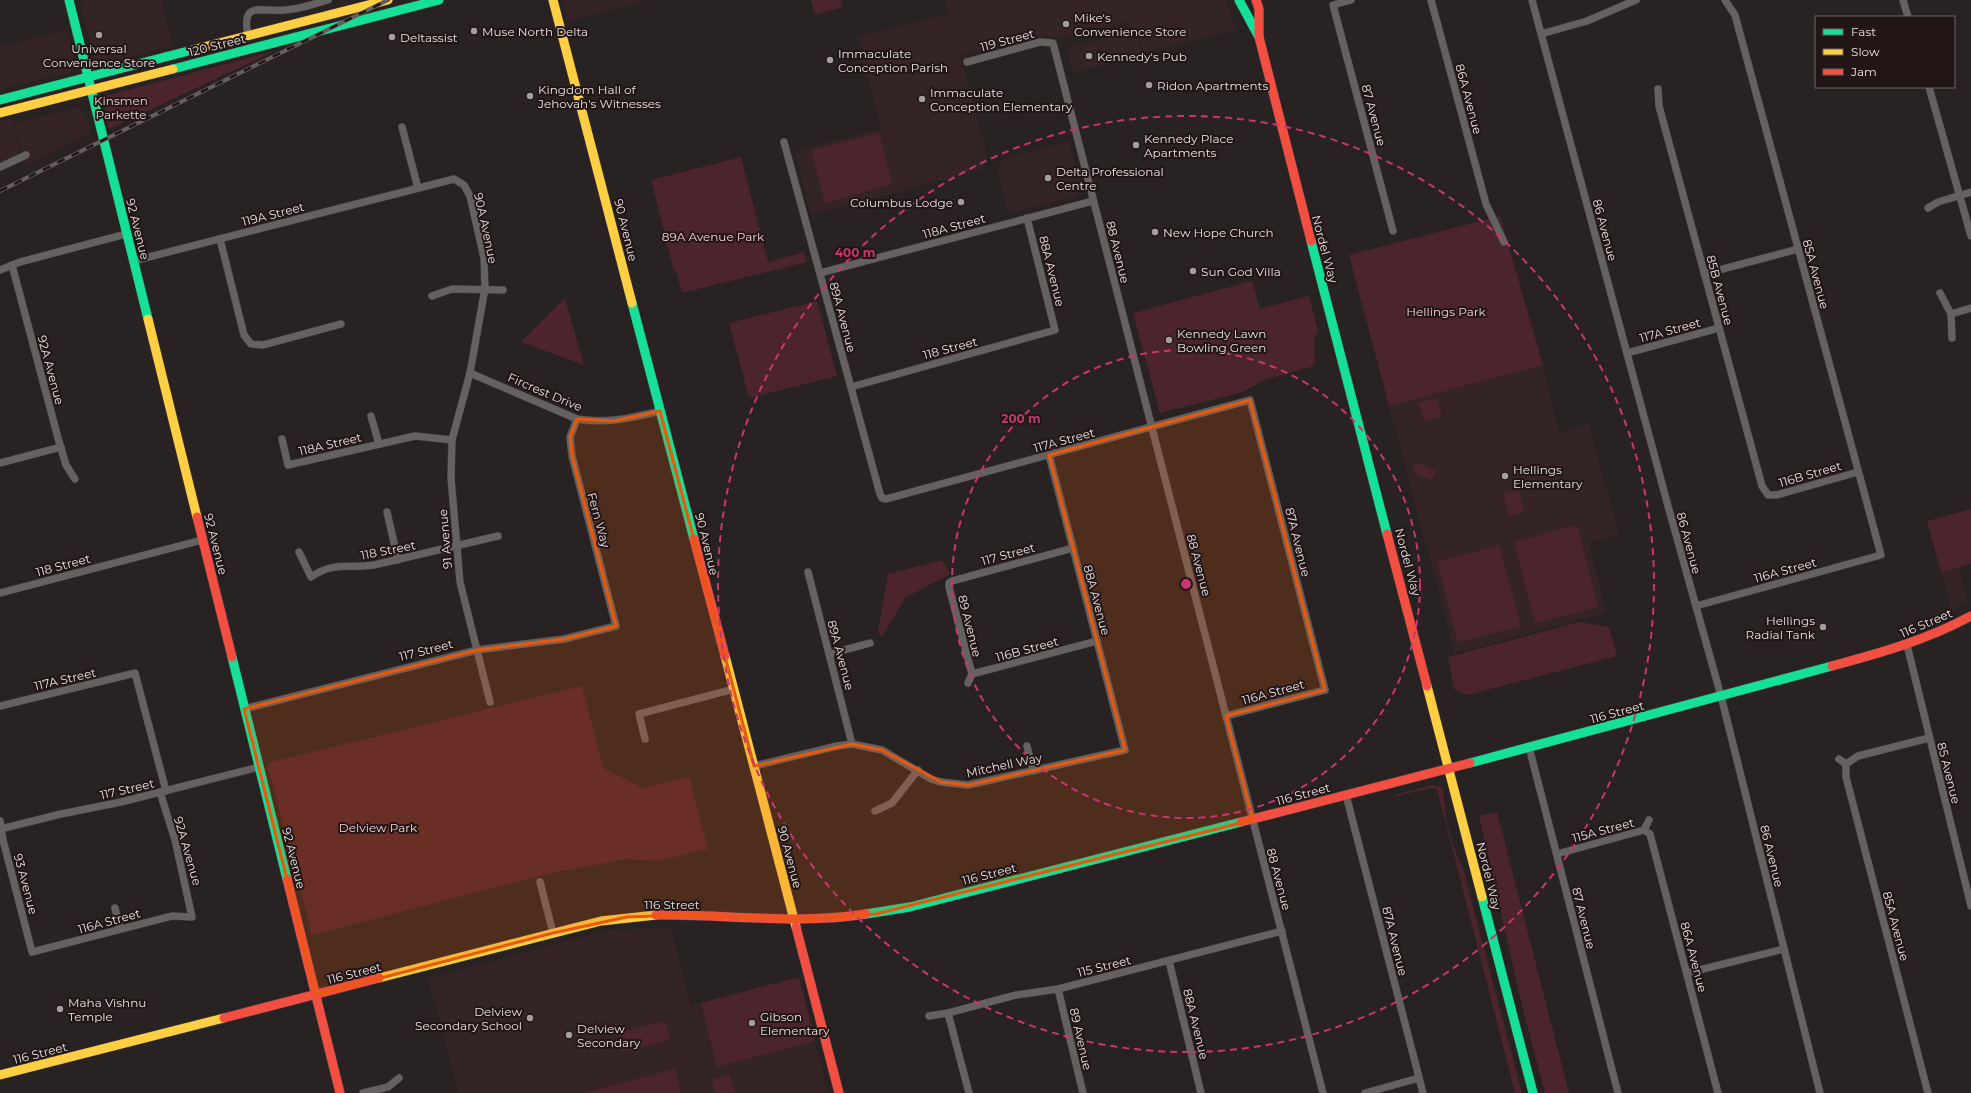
<svg xmlns="http://www.w3.org/2000/svg" width="1971" height="1093" viewBox="0 0 1971 1093" font-family="Montserrat,sans-serif">
<rect width="100%" height="100%" fill="#282222"/>
<g fill="#352425">
<path d="M 87,0 L 162,0 L 173,46 L 100,65 L 95,61 L 80,2 Z"/>
<path d="M 562,0 L 648,0 L 568,21 Z"/>
<path d="M 945,0 L 1225,0 L 1237,29 L 1144,53 L 1138,33 L 1125,22 L 1065,38 L 1038,36 L 960,56 L 988,158 L 980,170 L 811,215 L 795,151 L 881,129 L 857,37 L 948,14 Z"/>
<path d="M 64,30 L 69,36 L 75,65 L 71,72 L 0,90 L 0,46 Z"/>
<path d="M 1130,32 L 1137,34 L 1143,55 L 1073,73 L 1066,48 Z"/>
<path d="M 79,107 L 87,117 L 91,133 L 25,167 L 14,123 Z"/>
<path d="M 12,118 L 20,153 L 0,163 L 0,121 Z"/>
<path d="M 1069,141 L 1082,188 L 1076,196 L 1013,213 L 1006,207 L 998,174 L 1000,160 Z"/>
<path d="M 1543,365 L 1559,432 L 1589,424 L 1619,535 L 1589,542 L 1606,613 L 1455,653 L 1389,406 Z"/>
<path d="M 1959,567 L 1968,601 L 1951,611 L 1941,572 Z"/>
<path d="M 671,927 L 691,1005 L 799,977 L 828,1093 L 458,1093 L 428,978 L 608,930 Z"/>
</g>
<g fill="#4b252b">
<path d="M 811,0 L 841,0 L 843,7 L 815,15 Z"/>
<path d="M 277,50 L 109,129 L 102,97 Z"/>
<path d="M 879,133 L 892,184 L 825,203 L 811,150 Z"/>
<path d="M 741,157 L 768,262 L 804,252 L 807,262 L 682,293 L 676,271 L 674,272 L 651,180 Z"/>
<path d="M 1500,216 L 1543,365 L 1389,406 L 1349,255 Z"/>
<path d="M 1252,281 L 1260,309 L 1309,296 L 1318,331 L 1314,339 L 1315,363 L 1311,367 L 1264,380 L 1243,392 L 1160,413 L 1133,313 Z"/>
<path d="M 565,298 L 584,365 L 521,342 Z"/>
<path d="M 817,301 L 837,376 L 749,398 L 729,323 Z"/>
<path d="M 1437,398 L 1442,417 L 1424,421 L 1419,403 Z"/>
<path d="M 1416,462 L 1436,471 L 1431,480 L 1412,471 Z"/>
<path d="M 1519,490 L 1524,512 L 1509,516 L 1503,494 Z"/>
<path d="M 1971,509 L 1971,564 L 1941,572 L 1927,521 Z"/>
<path d="M 1577,525 L 1598,607 L 1535,623 L 1514,542 Z"/>
<path d="M 1499,545 L 1521,626 L 1458,642 L 1437,562 Z"/>
<path d="M 942,560 L 950,574 L 905,598 L 882,637 L 878,632 L 888,574 Z"/>
<path d="M 1579,622 L 1609,627 L 1617,656 L 1467,695 L 1454,689 L 1448,657 Z"/>
<path d="M 582,686 L 603,768 L 643,788 L 689,777 L 708,849 L 658,861 L 627,859 L 551,873 L 312,935 L 267,763 Z"/>
<path d="M 1432,785 L 1441,787 L 1443,791 L 1447,823 L 1453,845 L 1464,872 L 1522,1093 L 1515,1093 L 1437,789 L 1430,788 L 1394,797 L 1394,795 Z"/>
<path d="M 1497,812 L 1569,1093 L 1545,1093 L 1524,1014 L 1479,816 Z"/>
<path d="M 799,977 L 815,1041 L 717,1067 L 701,1003 Z"/>
<path d="M 665,1021 L 670,1040 L 623,1052 L 618,1033 Z"/>
<path d="M 675,1069 L 681,1093 L 583,1093 Z"/>
<path d="M 730,1074 L 735,1093 L 715,1093 L 712,1080 Z"/>
</g>
<g fill="none" stroke-linecap="round" stroke-linejoin="round">
<g stroke="#433e3f" stroke-width="8">
<g id="street">
<path d="M 1351,0 L 1333,5 L 1393,231"/>
<path d="M 1431,0 L 1486,204 L 1504,242"/>
<path d="M 1532,0 L 1668,506 L 1721,696 L 1820,1093"/>
<path d="M 1903,0 L 1908,17"/>
<path d="M 1541,34 L 1587,21 L 1636,0"/>
<path d="M 248,36 C 241,0 260,12 285,10 C 300,9 314,4 328,0"/>
<path d="M 967,62 L 1040,42 L 1053,43 L 1323,1093"/>
<path d="M 1929,87 L 1971,236"/>
<path d="M 1658,89 L 1659,106 L 1762,486 L 1768,495 L 1777,495 L 1858,472"/>
<path d="M 402,127 L 418,188"/>
<path d="M 784,142 L 880,494 L 882,498 L 886,499 L 1250,400 L 1325,690 L 1226,716"/>
<path d="M 0,167 L 26,155"/>
<path d="M 1928,208 L 1938,202 L 1971,192"/>
<path d="M 220,239 L 244,335 L 251,344 L 263,345 L 341,324"/>
<path d="M 133,261 L 454,179 L 464,185 L 470,196 L 484,258 L 485,288 L 470,373 L 452,440 L 451,478 L 460,582 L 490,702"/>
<path d="M 12,265 L 58,438 L 66,465 L 75,479"/>
<path d="M 0,270 L 20,262 L 126,234"/>
<path d="M 820,273 L 1093,201"/>
<path d="M 1704,274 L 1798,249"/>
<path d="M 1940,293 L 1951,314 L 1952,338"/>
<path d="M 432,296 L 452,289 L 503,290"/>
<path d="M 1951,314 L 1971,308"/>
<path d="M 1627,353 L 1719,328"/>
<path d="M 470,373 L 577,419 C 608,424 630,418 660,411"/>
<path d="M 851,387 L 1055,330 L 1027,218"/>
<path d="M 371,416 L 379,444"/>
<path d="M 282,439 L 288,465 L 415,436 L 452,440"/>
<path d="M 0,463 L 61,447"/>
<path d="M 387,512 L 398,560"/>
<path d="M 299,552 L 311,577 C 334,561 349,569 374,565 L 498,536"/>
<path d="M 808,572 L 852,744"/>
<path d="M 0,593 L 202,540"/>
<path d="M 1696,606 L 1881,555 L 1735,15 L 1725,0"/>
<path d="M 1907,645 L 1971,906"/>
<path d="M 829,654 L 870,643"/>
<path d="M 972,674 L 949,587 L 949,583 L 952,581 L 1073,548"/>
<path d="M 968,683 L 972,674 L 1097,641"/>
<path d="M 0,706 L 135,673 L 166,791"/>
<path d="M 244,709 L 477,650 L 564,639 L 616,626 L 572,456 L 570,437 L 577,419"/>
<path d="M 645,739 L 639,714 L 734,689"/>
<path d="M 1027,746 L 1033,771"/>
<path d="M 1529,747 L 1618,1093"/>
<path d="M 1839,759 L 1846,764 L 1858,756 L 1929,738"/>
<path d="M 1846,764 L 1846,777 L 1928,1093"/>
<path d="M 754,766 L 837,746 L 852,744 L 882,750 L 931,779 L 941,782 L 968,785 L 1125,750 L 1049,455"/>
<path d="M 1346,795 L 1423,1093"/>
<path d="M 875,811 L 892,803 L 918,770"/>
<path d="M 0,821 L 3,840 L 32,952 L 172,916 L 192,917 L 175,840 L 160,792"/>
<path d="M 0,829 L 61,814 L 121,802 L 259,767"/>
<path d="M 1644,830 L 1650,834 L 1718,1093"/>
<path d="M 1557,854 L 1644,830 L 1649,820"/>
<path d="M 540,882 L 553,933"/>
<path d="M 115,908 L 120,929"/>
<path d="M 1169,961 L 1201,1093"/>
<path d="M 1687,973 L 1784,949"/>
<path d="M 1058,989 L 1083,1093"/>
<path d="M 948,1013 L 969,1093"/>
<path d="M 929,1016 L 948,1013 L 1016,995 L 1058,989 L 1282,931"/>
<path d="M 363,1093 L 388,1087 L 399,1078"/>
<path d="M 1365,1093 L 1419,1078"/>
</g>
</g>
<g stroke="#433e3f" stroke-width="10">
<g id="fast">
<path d="M 69,0 L 148,319"/>
<path d="M 1239,0 L 1259,37"/>
<path d="M 173,69 L 439,0"/>
<path d="M 0,100 L 192,50"/>
<path d="M 1311,241 L 1387,534"/>
<path d="M 632,303 L 694,539"/>
<path d="M 232,657 L 287,879"/>
<path d="M 1470,763 L 1832,666"/>
<path d="M 1482,897 L 1533,1093"/>
<path d="M 866,914 L 910,907 L 1241,822"/>
</g>
</g>
<g stroke="#433e3f" stroke-width="10">
<g id="slow">
<path d="M 553,0 L 632,303"/>
<path d="M 192,50 L 388,0"/>
<path d="M 0,113 L 173,69"/>
<path d="M 148,319 L 197,517"/>
<path d="M 725,656 L 796,927"/>
<path d="M 1427,686 L 1482,897"/>
<path d="M 379,978 L 601,921 L 656,915"/>
<path d="M 0,1075 L 224,1018"/>
</g>
</g>
<g stroke="#433e3f" stroke-width="10">
<g id="jam">
<path d="M 1256,0 L 1259,9 L 1259,37 L 1311,241"/>
<path d="M 197,517 L 232,657"/>
<path d="M 1387,534 L 1427,686"/>
<path d="M 694,539 L 725,656"/>
<path d="M 1832,666 C 1880,653 1927,640 1971,616"/>
<path d="M 1241,822 L 1470,763"/>
<path d="M 287,879 L 340,1093"/>
<path d="M 656,915 C 726,914 796,925 866,914"/>
<path d="M 796,927 L 839,1093"/>
<path d="M 224,1018 L 379,978"/>
</g>
</g>
<use href="#street" stroke="#666161" stroke-width="7"/>
<use href="#fast" stroke="#16e098" stroke-width="9"/>
<use href="#slow" stroke="#ffcf43" stroke-width="9"/>
<use href="#jam" stroke="#f24e42" stroke-width="9"/>
<g stroke="#645e5e" stroke-width="4">
<path id="rail" d="M 0,191 L 388,0"/>
</g>
<use href="#rail" stroke="#211516" stroke-width="2.5" stroke-dasharray="8" stroke-linecap="butt"/>
</g>
<path fill="#e8590c" fill-opacity="0.2" stroke="#e8590c" stroke-width="3" stroke-linejoin="round" d="M 1250,400 L 1325,690 L 1226,716 L 1253,820 L 876,914 L 803,920 L 684,915 L 627,917 L 553,933 L 316,995 L 244,709 L 477,650 L 564,639 L 616,626 L 572,456 L 570,437 L 577,419 L 614,421 L 660,411 L 754,766 L 852,744 L 882,750 L 941,782 L 968,785 L 1125,750 L 1049,455 Z"/>
<g fill="none" stroke="#c8366f" stroke-width="2" stroke-dasharray="7 5">
<circle cx="1186" cy="584" r="234"/>
<circle cx="1186" cy="584" r="468"/>
</g>
<g fill="#a59e9e" stroke="#211516" stroke-width="1.5">
<circle cx="1066" cy="24" r="4"/>
<circle cx="474" cy="31" r="4"/>
<circle cx="99" cy="35" r="4"/>
<circle cx="392" cy="37" r="4"/>
<circle cx="1089" cy="56" r="4"/>
<circle cx="830" cy="60" r="4"/>
<circle cx="1149" cy="85" r="4"/>
<circle cx="530" cy="96" r="4"/>
<circle cx="922" cy="99" r="4"/>
<circle cx="1136" cy="145" r="4"/>
<circle cx="1048" cy="178" r="4"/>
<circle cx="961" cy="202" r="4"/>
<circle cx="1155" cy="232" r="4"/>
<circle cx="1193" cy="271" r="4"/>
<circle cx="1169" cy="340" r="4"/>
<circle cx="1505" cy="476" r="4"/>
<circle cx="1823" cy="627" r="4"/>
<circle cx="60" cy="1009" r="4"/>
<circle cx="530" cy="1018" r="4"/>
<circle cx="752" cy="1023" r="4"/>
<circle cx="569" cy="1035" r="4"/>
</g>
<g text-anchor="middle" dominant-baseline="central" stroke-width="4" stroke-linejoin="round" paint-order="stroke">
<g font-size="12" fill="#e9e0e1" stroke="#211516" text-anchor="start">
<text x="1074" y="17">Mike's<tspan x="1074" dy="14">Convenience Store</tspan></text>
<text x="482" y="31">Muse North Delta</text>
<text x="400" y="37">Deltassist</text>
<text x="99" y="48" text-anchor="middle">Universal<tspan x="99" dy="14">Convenience Store</tspan></text>
<text x="838" y="53">Immaculate<tspan x="838" dy="14">Conception Parish</tspan></text>
<text x="1097" y="56">Kennedy's Pub</text>
<text x="1157" y="85">Ridon Apartments</text>
<text x="538" y="89">Kingdom Hall of<tspan x="538" dy="14">Jehovah's Witnesses</tspan></text>
<text x="930" y="92">Immaculate<tspan x="930" dy="14">Conception Elementary</tspan></text>
<text x="1144" y="138">Kennedy Place<tspan x="1144" dy="14">Apartments</tspan></text>
<text x="1056" y="171">Delta Professional<tspan x="1056" dy="14">Centre</tspan></text>
<text x="953" y="202" text-anchor="end">Columbus Lodge</text>
<text x="1163" y="232">New Hope Church</text>
<text x="1201" y="271">Sun God Villa</text>
<text x="1177" y="333">Kennedy Lawn<tspan x="1177" dy="14">Bowling Green</tspan></text>
<text x="1513" y="469">Hellings<tspan x="1513" dy="14">Elementary</tspan></text>
<text x="1815" y="620" text-anchor="end">Hellings<tspan x="1815" dy="14">Radial Tank</tspan></text>
<text x="68" y="1002">Maha Vishnu<tspan x="68" dy="14">Temple</tspan></text>
<text x="522" y="1011" text-anchor="end">Delview<tspan x="522" dy="14">Secondary School</tspan></text>
<text x="760" y="1016">Gibson<tspan x="760" dy="14">Elementary</tspan></text>
<text x="577" y="1028">Delview<tspan x="577" dy="14">Secondary</tspan></text>
</g>
<g font-size="12" fill="#e9e0e1" stroke="#211516">
<text transform="translate(1007 40) rotate(-15)">119 Street</text>
<text transform="translate(217 45) rotate(-14)">120 Street</text>
<text transform="translate(1469 99) rotate(75)">86A Avenue</text>
<text transform="translate(1374 115) rotate(75)">87 Avenue</text>
<text transform="translate(273 214) rotate(-14)">119A Street</text>
<text transform="translate(954 226) rotate(-15)">118A Street</text>
<text transform="translate(486 228) rotate(78)">90A Avenue</text>
<text transform="translate(138 229) rotate(76)">92 Avenue</text>
<text transform="translate(626 230) rotate(76)">90 Avenue</text>
<text transform="translate(1605 230) rotate(75)">86 Avenue</text>
<text transform="translate(1325 249) rotate(75)">Nordel Way</text>
<text transform="translate(1118 252) rotate(76)">88 Avenue</text>
<text transform="translate(1052 271) rotate(76)">88A Avenue</text>
<text transform="translate(1816 274) rotate(75)">85A Avenue</text>
<text transform="translate(1720 290) rotate(75)">85B Avenue</text>
<text transform="translate(843 317) rotate(75)">89A Avenue</text>
<text transform="translate(1670 330) rotate(-15)">117A Street</text>
<text transform="translate(950 348) rotate(-15)">118 Street</text>
<text transform="translate(51 370) rotate(75)">92A Avenue</text>
<text transform="translate(545 392) rotate(23)">Fircrest Drive</text>
<text transform="translate(1064 440) rotate(-15)">117A Street</text>
<text transform="translate(330 444) rotate(-13)">118A Street</text>
<text transform="translate(1810 474) rotate(-16)">116B Street</text>
<text transform="translate(599 520) rotate(75)">Fern Way</text>
<text transform="translate(445 539) rotate(-95)">91 Avenue</text>
<text transform="translate(1298 542) rotate(76)">87A Avenue</text>
<text transform="translate(1689 543) rotate(75)">86 Avenue</text>
<text transform="translate(216 544) rotate(76)">92 Avenue</text>
<text transform="translate(707 544) rotate(76)">90 Avenue</text>
<text transform="translate(388 550) rotate(-11)">118 Street</text>
<text transform="translate(1008 554) rotate(-15)">117 Street</text>
<text transform="translate(1408 562) rotate(75)">Nordel Way</text>
<text transform="translate(63 565) rotate(-15)">118 Street</text>
<text transform="translate(1199 565) rotate(75)">88 Avenue</text>
<text transform="translate(1785 570) rotate(-15)">116A Street</text>
<text transform="translate(1097 600) rotate(75)">88A Avenue</text>
<text transform="translate(1926 623) rotate(-23)">116 Street</text>
<text transform="translate(970 626) rotate(76)">89 Avenue</text>
<text transform="translate(1027 649) rotate(-15)">116B Street</text>
<text transform="translate(426 650) rotate(-14)">117 Street</text>
<text transform="translate(841 655) rotate(75)">89A Avenue</text>
<text transform="translate(65 679) rotate(-13)">117A Street</text>
<text transform="translate(1273 692) rotate(-15)">116A Street</text>
<text transform="translate(1617 712) rotate(-15)">116 Street</text>
<text transform="translate(1004 765) rotate(-12)">Mitchell Way</text>
<text transform="translate(1949 773) rotate(76)">85 Avenue</text>
<text transform="translate(127 789) rotate(-13)">117 Street</text>
<text transform="translate(1303 794) rotate(-15)">116 Street</text>
<text transform="translate(1603 830) rotate(-15)">115A Street</text>
<text transform="translate(188 851) rotate(74)">92A Avenue</text>
<text transform="translate(1772 856) rotate(76)">86 Avenue</text>
<text transform="translate(790 857) rotate(75)">90 Avenue</text>
<text transform="translate(294 858) rotate(76)">92 Avenue</text>
<text transform="translate(989 874) rotate(-14)">116 Street</text>
<text transform="translate(1489 876) rotate(76)">Nordel Way</text>
<text transform="translate(1279 879) rotate(75)">88 Avenue</text>
<text transform="translate(26 884) rotate(75)">93 Avenue</text>
<text x="672" y="904">116 Street</text>
<text transform="translate(1584 918) rotate(76)">87 Avenue</text>
<text transform="translate(109 921) rotate(-15)">116A Street</text>
<text transform="translate(1896 926) rotate(75)">85A Avenue</text>
<text transform="translate(1395 941) rotate(76)">87A Avenue</text>
<text transform="translate(1694 957) rotate(75)">86A Avenue</text>
<text transform="translate(1104 966) rotate(-14)">115 Street</text>
<text transform="translate(354 973) rotate(-14)">116 Street</text>
<text transform="translate(1196 1024) rotate(76)">88A Avenue</text>
<text transform="translate(1081 1039) rotate(77)">89 Avenue</text>
<text transform="translate(40 1053) rotate(-14)">116 Street</text>
</g>
<g font-size="12" fill="#f4cfd2" stroke="#211516">
<text x="121" y="100">Kinsmen<tspan x="121" dy="14">Parkette</tspan></text>
<text x="713" y="236">89A Avenue Park</text>
<text x="1446" y="311">Hellings Park</text>
<text x="378" y="827">Delview Park</text>
</g>
</g>
<circle cx="1186" cy="584" r="6" fill="#c8366f" stroke="#211516" stroke-width="2"/>
<g font-size="12" text-anchor="middle" font-weight="bold" fill="#c8366f" stroke="#211516" stroke-width="4" stroke-linejoin="round" paint-order="stroke">
<text x="855" y="257">400 m</text>
<text x="1021" y="423">200 m</text>
</g>
<rect x="1815" y="16" width="140" height="72" fill="#211516" stroke="#716667"/>
<rect x="1823" y="29" width="20" height="6" fill="#16e098" stroke="#716667"/>
<text x="1851" y="36" font-size="12" fill="#e9e0e1">Fast</text>
<rect x="1823" y="49" width="20" height="6" fill="#ffcf43" stroke="#716667"/>
<text x="1851" y="56" font-size="12" fill="#e9e0e1">Slow</text>
<rect x="1823" y="69" width="20" height="6" fill="#f24e42" stroke="#716667"/>
<text x="1851" y="76" font-size="12" fill="#e9e0e1">Jam</text>
</svg>
